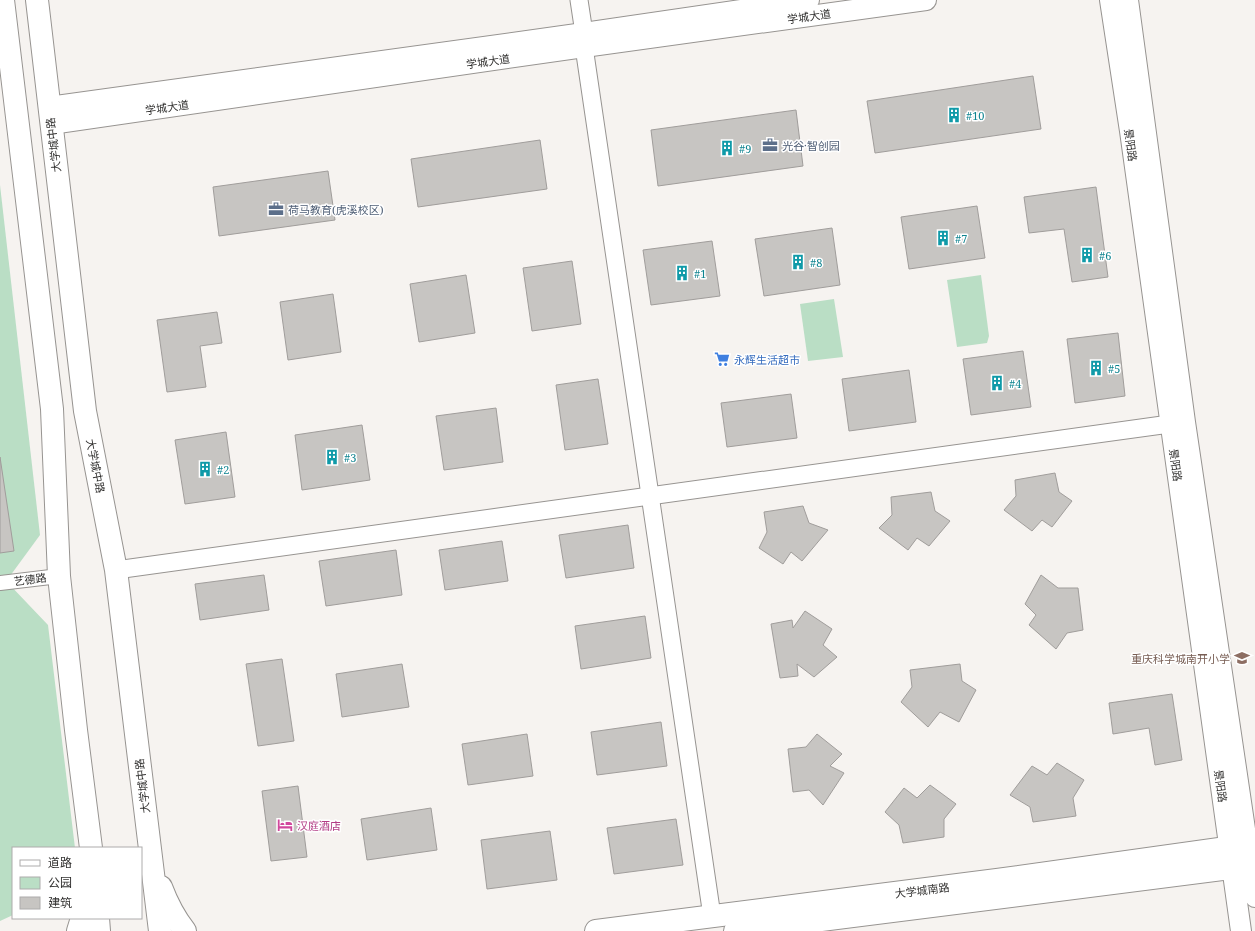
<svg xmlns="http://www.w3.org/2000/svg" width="1255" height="931" viewBox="0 0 1255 931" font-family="'Noto Serif','Noto Sans SC',serif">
<rect width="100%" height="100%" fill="#f6f3f0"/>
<g fill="#badec5">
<path d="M 0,185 L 40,535 L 10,576 L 0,577 Z"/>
<path d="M 981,275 L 989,336 L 987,343 L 957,347 L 947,280 Z"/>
<path d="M 834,299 L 843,357 L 808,361 L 800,304 Z"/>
<path d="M 7,582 L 48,625 L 75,848 L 13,848 L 13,915 L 0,921 L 0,583 Z"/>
</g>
<g fill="#c7c5c2" stroke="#a09d9b">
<path d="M 1033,76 L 1041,129 L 875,153 L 867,101 Z"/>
<path d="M 796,110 L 803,166 L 658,186 L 651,130 Z"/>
<path d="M 540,140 L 547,189 L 418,207 L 411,159 Z"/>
<path d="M 328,171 L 335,220 L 219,236 L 213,187 Z"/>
<path d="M 1096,187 L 1108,277 L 1072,282 L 1064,229 L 1029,233 L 1024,197 Z"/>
<path d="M 977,206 L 985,258 L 909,269 L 901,217 Z"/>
<path d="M 832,228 L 840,285 L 764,296 L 755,239 Z"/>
<path d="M 712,241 L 720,296 L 651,305 L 643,250 Z"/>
<path d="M 572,261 L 581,324 L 532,331 L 523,268 Z"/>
<path d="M 466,275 L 475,333 L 419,342 L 410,284 Z"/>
<path d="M 333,294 L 341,352 L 288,360 L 280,302 Z"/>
<path d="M 217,312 L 222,343 L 200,346 L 206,387 L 167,392 L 157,320 Z"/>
<path d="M 1118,333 L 1125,396 L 1075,403 L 1067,339 Z"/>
<path d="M 1023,351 L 1031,407 L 971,415 L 963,359 Z"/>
<path d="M 909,370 L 916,422 L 849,431 L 842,379 Z"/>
<path d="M 598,379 L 608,444 L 565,450 L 556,385 Z"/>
<path d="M 791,394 L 797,438 L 727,447 L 721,403 Z"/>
<path d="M 496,408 L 503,462 L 444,470 L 436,416 Z"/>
<path d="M 362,425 L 370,480 L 302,490 L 295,435 Z"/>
<path d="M 226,432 L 235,497 L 185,504 L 175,440 Z"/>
<path d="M 0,457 L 14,551 L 0,553 Z"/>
<path d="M 1055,473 L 1059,492 L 1072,501 L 1052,527 L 1042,520 L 1032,531 L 1004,510 L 1016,496 L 1015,480 Z"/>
<path d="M 931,492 L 935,511 L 950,521 L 929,546 L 917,538 L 908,550 L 879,528 L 892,515 L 891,497 Z"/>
<path d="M 803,506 L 809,523 L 828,530 L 802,561 L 791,552 L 783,564 L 759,548 L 767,532 L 764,512 Z"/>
<path d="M 628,525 L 634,568 L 566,578 L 559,535 Z"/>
<path d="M 502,541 L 508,581 L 445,590 L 439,550 Z"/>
<path d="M 396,550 L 402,595 L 326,606 L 319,561 Z"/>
<path d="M 264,575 L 269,610 L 200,620 L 195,584 Z"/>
<path d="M 1041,575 L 1058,588 L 1078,588 L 1083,630 L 1067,633 L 1056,649 L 1029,625 L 1036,615 L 1025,604 Z"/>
<path d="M 805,611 L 832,629 L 823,645 L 837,657 L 814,677 L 797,664 L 798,676 L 780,678 L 771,624 L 792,620 L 793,628 Z"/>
<path d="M 645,616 L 651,658 L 581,669 L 575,626 Z"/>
<path d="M 282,659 L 294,741 L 258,746 L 246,664 Z"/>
<path d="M 402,664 L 409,707 L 342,717 L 336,674 Z"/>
<path d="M 960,664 L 962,681 L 976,690 L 959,722 L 940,712 L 928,727 L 901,702 L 912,687 L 910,670 Z"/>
<path d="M 1172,694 L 1182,760 L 1155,765 L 1149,728 L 1113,734 L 1109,703 Z"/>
<path d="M 661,722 L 667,766 L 597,775 L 591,732 Z"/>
<path d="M 527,734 L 533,776 L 468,785 L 462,744 Z"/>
<path d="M 817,734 L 842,754 L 830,766 L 844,773 L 823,805 L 809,790 L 793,792 L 788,749 L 806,747 Z"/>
<path d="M 1057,763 L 1084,780 L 1073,798 L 1076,816 L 1033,822 L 1030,807 L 1010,795 L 1032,766 L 1047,775 Z"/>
<path d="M 930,785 L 956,804 L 944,819 L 944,837 L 903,843 L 899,825 L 885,812 L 904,788 L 917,798 Z"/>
<path d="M 298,786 L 307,857 L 271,861 L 262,791 Z"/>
<path d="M 431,808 L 437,850 L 367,860 L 361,819 Z"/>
<path d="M 676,819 L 683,865 L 614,874 L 607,828 Z"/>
<path d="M 550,831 L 557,880 L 487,889 L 481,840 Z"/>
</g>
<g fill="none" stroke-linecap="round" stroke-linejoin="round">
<g stroke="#979491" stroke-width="16">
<path id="minor" d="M 0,583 L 59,576"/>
</g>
<g stroke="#979491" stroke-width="19">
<g id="tertiary">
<path d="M 579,0 L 584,33 L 584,47 L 712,916"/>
<path d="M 116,570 L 1184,422"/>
</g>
</g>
<g stroke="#979491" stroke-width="22">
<g id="secondary">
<path d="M 1110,0 L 1130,131 L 1241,931"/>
<path d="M 1128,0 L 1185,422 L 1255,897"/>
<path d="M 49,107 L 584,33 L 809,0"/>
<path d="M 51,124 L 584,47 L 926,0"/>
</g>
</g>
<g stroke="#979491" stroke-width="24">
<g id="primary">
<path d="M 596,931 L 997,880 L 1255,844"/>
<path d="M 735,931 L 1255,865"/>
</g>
</g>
<g stroke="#979491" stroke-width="24">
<g id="trunk">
<path d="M 3,0 L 52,409 L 59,576 L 76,730 L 91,848"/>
<path d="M 37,0 L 85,411 L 116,570 L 160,931"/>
<path d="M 161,887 C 167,903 174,917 185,931"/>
<path d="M 98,918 L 99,931"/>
<path d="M 78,931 L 82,918"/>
</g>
</g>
<use href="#minor" stroke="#fff" stroke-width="14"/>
<use href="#tertiary" stroke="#fff" stroke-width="17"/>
<use href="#secondary" stroke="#fff" stroke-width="20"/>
<use href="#primary" stroke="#fff" stroke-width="22"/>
<use href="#trunk" stroke="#fff" stroke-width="22"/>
</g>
<defs>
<g id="building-bare" transform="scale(1.2)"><path d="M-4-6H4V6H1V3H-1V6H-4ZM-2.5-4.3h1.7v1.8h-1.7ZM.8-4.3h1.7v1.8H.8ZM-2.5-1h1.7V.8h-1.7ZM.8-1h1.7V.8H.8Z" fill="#0f9aa8" stroke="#fff" stroke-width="2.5" paint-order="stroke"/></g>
<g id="office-bare" transform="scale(1.2)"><path d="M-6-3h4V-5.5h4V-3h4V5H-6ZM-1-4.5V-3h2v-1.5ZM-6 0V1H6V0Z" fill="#5c6f8a" stroke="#fff" stroke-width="2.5" paint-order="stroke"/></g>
<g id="supermarket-bare" transform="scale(1.2)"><path d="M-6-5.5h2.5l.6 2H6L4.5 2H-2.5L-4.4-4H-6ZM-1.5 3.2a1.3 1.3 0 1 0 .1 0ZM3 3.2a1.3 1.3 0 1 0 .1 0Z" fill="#3f7fe0" stroke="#fff" stroke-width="2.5" paint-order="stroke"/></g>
<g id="school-bare" transform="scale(1.2)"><path d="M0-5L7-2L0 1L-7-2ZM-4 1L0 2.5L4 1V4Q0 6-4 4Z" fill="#8d6e63" stroke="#fff" stroke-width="2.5" paint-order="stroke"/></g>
<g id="hotel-bare" transform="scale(1.2)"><path d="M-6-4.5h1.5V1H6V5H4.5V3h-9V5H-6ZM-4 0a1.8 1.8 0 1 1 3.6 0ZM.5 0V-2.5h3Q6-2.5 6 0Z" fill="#d1479c" stroke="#fff" stroke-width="2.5" paint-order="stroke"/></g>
</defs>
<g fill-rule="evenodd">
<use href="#building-bare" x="954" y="115"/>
<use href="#office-bare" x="770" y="145"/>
<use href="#building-bare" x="727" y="148"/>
<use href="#office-bare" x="276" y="209"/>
<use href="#building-bare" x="943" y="238"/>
<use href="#building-bare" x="1087" y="255"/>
<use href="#building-bare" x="798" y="262"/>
<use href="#building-bare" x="682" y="273"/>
<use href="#supermarket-bare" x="722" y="359"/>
<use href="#building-bare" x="1096" y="368"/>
<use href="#building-bare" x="997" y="383"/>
<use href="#building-bare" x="332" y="457"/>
<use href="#building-bare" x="205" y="469"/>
<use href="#school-bare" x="1242" y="658"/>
<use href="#hotel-bare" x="285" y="825"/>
</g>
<g text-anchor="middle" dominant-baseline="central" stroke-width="3" stroke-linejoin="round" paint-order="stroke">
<g font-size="11" fill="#31302f" stroke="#fff">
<text transform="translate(809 16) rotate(-8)">学城大道</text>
<text transform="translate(488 61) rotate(-8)">学城大道</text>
<text transform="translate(167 107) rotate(-8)">学城大道</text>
<text transform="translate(53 145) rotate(-97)">大学城中路</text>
<text transform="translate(1131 145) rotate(82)">景阳路</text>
<text transform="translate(1176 465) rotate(82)">景阳路</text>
<text transform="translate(96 466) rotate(79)">大学城中路</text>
<text transform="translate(30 579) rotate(-7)">艺德路</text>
<text transform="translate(142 786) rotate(-97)">大学城中路</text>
<text transform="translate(1221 786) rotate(82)">景阳路</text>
<text transform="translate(922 890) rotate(-7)">大学城南路</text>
</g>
<g font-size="11" fill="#0d838f" stroke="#fff" text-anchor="start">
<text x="966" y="115">#10</text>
<text x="739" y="148">#9</text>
<text x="955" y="238">#7</text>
<text x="1099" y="255">#6</text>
<text x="810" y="262">#8</text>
<text x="694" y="273">#1</text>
<text x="1108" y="368">#5</text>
<text x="1009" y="383">#4</text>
<text x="344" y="457">#3</text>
<text x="217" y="469">#2</text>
</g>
<g font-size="11" fill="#4e5e75" stroke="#fff" text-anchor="start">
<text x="782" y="145">光谷·智创园</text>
<text x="288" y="209">荷马教育(虎溪校区)</text>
</g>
<g font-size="11" fill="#366cbe" stroke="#fff" text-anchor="start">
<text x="734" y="359">永辉生活超市</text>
</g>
<g font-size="11" fill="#785e54" stroke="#fff" text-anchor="end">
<text x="1230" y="658">重庆科学城南开小学</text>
</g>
<g font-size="11" fill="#b23c85" stroke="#fff" text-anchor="start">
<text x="297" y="825">汉庭酒店</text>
</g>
</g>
<rect x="12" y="847" width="130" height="72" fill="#ffffff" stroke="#adacac"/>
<rect x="20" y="860" width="20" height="6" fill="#ffffff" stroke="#adacac"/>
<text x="48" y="867" font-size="12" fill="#31302f">道路</text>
<rect x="20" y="877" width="20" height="12" fill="#badec5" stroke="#adacac"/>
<text x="48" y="887" font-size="12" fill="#31302f">公园</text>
<rect x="20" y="897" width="20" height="12" fill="#c7c5c2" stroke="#adacac"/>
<text x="48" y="907" font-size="12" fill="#31302f">建筑</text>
</svg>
